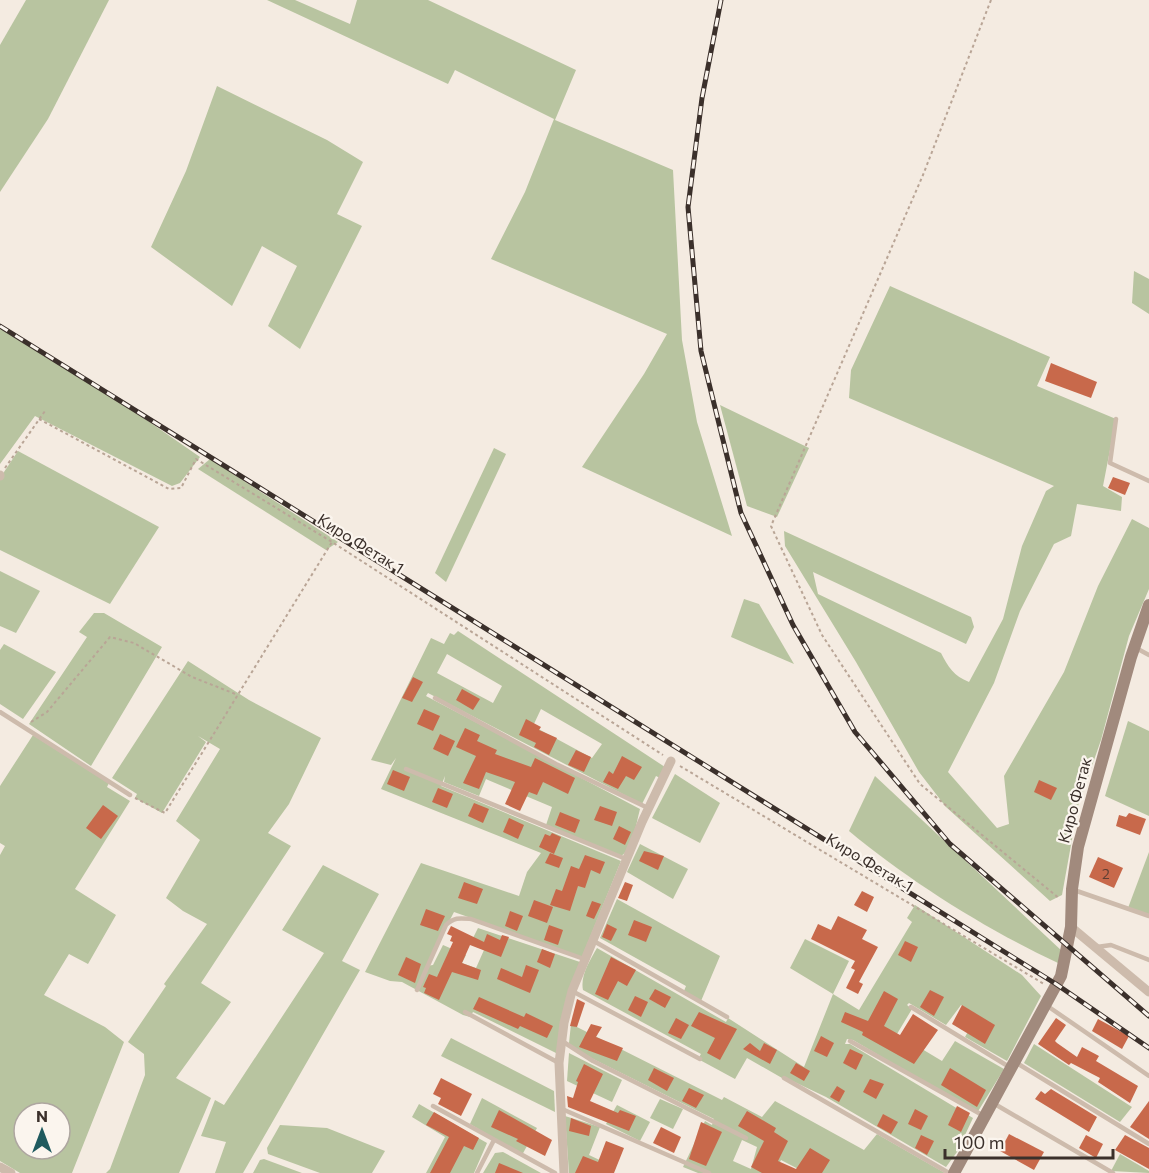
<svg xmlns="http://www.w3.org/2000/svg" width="1149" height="1173" viewBox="0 0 1149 1173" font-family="Commissioner,sans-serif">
<rect width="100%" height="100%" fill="#f4ebe1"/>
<g fill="#b8c4a0" fill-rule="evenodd">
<path d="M 26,0 L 109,0 L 48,119 L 0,192 L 0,45 Z"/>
<path d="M 267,0 L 295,0 L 350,24 L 357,0 L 428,0 L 576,70 L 555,120 L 673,170 L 682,340 L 697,422 L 732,536 L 582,467 L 644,374 L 667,334 L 491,259 L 525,192 L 554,119 L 455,70 L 448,84 Z"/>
<path d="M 217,86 L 327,140 L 363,162 L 337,214 L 362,226 L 300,349 L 268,326 L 297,266 L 262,246 L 232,306 L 151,247 L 186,171 Z"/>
<path d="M 1134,271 L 1149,279 L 1149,314 L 1132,303 Z"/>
<path d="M 890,286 L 1050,357 L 1037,386 L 1116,419 L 1103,486 L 1122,497 L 1121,511 L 1077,504 L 1071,536 L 1054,544 L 1020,611 L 994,683 L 948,772 L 997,828 L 1009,824 L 1004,776 L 1064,672 L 1098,586 L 1132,519 L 1149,528 L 1149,589 L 1129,636 L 1101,740 L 1078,806 L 1062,895 L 1050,901 L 946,807 L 919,772 L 856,662 L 785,546 L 784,531 L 971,617 L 974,627 L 966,644 L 813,572 L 818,594 L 941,653 C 948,667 954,676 969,682 L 1003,619 L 1022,546 L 1046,491 L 1054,486 L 849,398 L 851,370 Z"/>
<path d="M 0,326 L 73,369 L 200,457 L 180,483 L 172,486 L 35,416 L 0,464 Z"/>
<path d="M 720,405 L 809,448 L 777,517 L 747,506 Z"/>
<path d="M 494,448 L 506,454 L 446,582 L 435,573 Z"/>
<path d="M 18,451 L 159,527 L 110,604 L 0,550 L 0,478 Z"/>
<path d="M 210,459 L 338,542 L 326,550 L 198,469 Z"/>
<path d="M 0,571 L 40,591 L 16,633 L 0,626 Z"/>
<path d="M 744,599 L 759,604 L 794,664 L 731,637 Z"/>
<path d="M 94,613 L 104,613 L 162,647 L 91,766 L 29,724 L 87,637 L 79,632 Z"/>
<path d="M 458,631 L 668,769 L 662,779 L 656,776 L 642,804 L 428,693 L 426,696 L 640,809 C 636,824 633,849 620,857 L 546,825 L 552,807 L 488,780 L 486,779 L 479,796 L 444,782 L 445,776 L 441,786 L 621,861 L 582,957 L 454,912 L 426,966 L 433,965 L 443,945 L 466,955 L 462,963 L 476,968 L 484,950 L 470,944 L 478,928 L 580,962 L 556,1053 L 473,1012 L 470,1017 L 463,1015 L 402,982 L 390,981 L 365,972 L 421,863 L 519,896 L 527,872 L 541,853 L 381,789 L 396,758 L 391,765 L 371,760 L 431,638 L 444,644 L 450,633 L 454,635 ZM 447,654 L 502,686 L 493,703 L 437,673 ZM 541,709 L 602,744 L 592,758 L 533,726 Z"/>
<path d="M 4,644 L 56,672 L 23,719 L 0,704 L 0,650 Z"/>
<path d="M 188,661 L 249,700 L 321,738 L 289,804 L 268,833 L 291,846 L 201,983 L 231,1002 L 176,1078 L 211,1098 L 179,1173 L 106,1173 L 110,1169 L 145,1075 L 144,1054 L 128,1042 L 166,986 L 164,984 L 207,924 L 183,911 L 166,898 L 200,840 L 176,821 L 220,749 L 198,736 L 206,742 L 162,813 L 135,798 L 137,794 L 112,778 Z"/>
<path d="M 1128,721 L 1149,731 L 1149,816 L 1105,796 Z"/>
<path d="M 33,735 L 109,783 L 107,787 L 130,801 L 75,889 L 116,915 L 88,964 L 69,954 L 44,995 L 105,1027 L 124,1042 L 72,1173 L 20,1173 L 0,1161 L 0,855 L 5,846 L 0,843 L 0,786 ZM 24,1113 L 60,1113 L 60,1149 L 24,1149 Z"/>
<path d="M 675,774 L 720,803 L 700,843 L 652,818 Z"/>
<path d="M 875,776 L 1063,952 L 1058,963 C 987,930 909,881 849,831 Z"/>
<path d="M 640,844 L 688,869 L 673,899 L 627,872 Z"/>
<path d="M 1149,852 L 1149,915 L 1128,908 Z"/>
<path d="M 323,865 L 379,894 L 342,961 L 360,970 L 243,1173 L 215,1173 L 226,1142 L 201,1136 L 215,1100 L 224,1105 L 324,953 L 282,930 Z"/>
<path d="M 617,899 L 720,956 L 701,1001 L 684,991 L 686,986 L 600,938 Z"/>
<path d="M 915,905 L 1022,975 L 1041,996 L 1007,1061 L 965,1037 L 977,1015 L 961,1005 L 946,1025 L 909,1003 L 907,1005 L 912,1009 L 897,1034 L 942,1061 L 955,1041 L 1004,1069 L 977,1113 L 853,1040 L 847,1039 L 845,1044 L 850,1044 L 973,1118 L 957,1152 L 946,1167 L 826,1097 L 784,1077 L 782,1078 L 747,1058 L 735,1079 L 698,1059 L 701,1054 L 583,990 C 580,976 590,960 597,948 L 726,1022 L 728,1018 L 804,1067 L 833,994 L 790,968 L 805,939 L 849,961 L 833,994 L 859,1010 L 912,922 L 907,918 Z"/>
<path d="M 571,1024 L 722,1100 L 724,1097 L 762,1117 L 775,1101 L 864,1150 L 877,1134 L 945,1173 L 806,1173 L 781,1160 L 775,1173 L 698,1173 L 683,1167 L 705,1121 L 712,1125 L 714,1119 L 575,1050 L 569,1043 ZM 742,1140 L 757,1147 L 751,1169 L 733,1161 Z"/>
<path d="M 451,1038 L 554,1091 L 555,1112 L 441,1056 Z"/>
<path d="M 1034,1044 L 1132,1107 L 1120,1122 L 1024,1063 Z"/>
<path d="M 569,1053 L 622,1080 L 612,1102 L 567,1081 Z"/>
<path d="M 482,1098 L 537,1128 L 522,1155 L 470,1124 Z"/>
<path d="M 660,1099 L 683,1109 L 673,1129 L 650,1118 Z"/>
<path d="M 419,1104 L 487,1143 L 474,1173 L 426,1173 L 445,1137 L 412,1117 Z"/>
<path d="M 617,1105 L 650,1122 L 640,1141 L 606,1124 Z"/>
<path d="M 565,1116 L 600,1127 L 589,1155 L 608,1164 L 604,1173 L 569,1173 Z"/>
<path d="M 280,1125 L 327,1128 L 385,1151 L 372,1173 L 320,1173 L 268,1154 L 267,1148 Z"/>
<path d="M 503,1152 L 541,1173 L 483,1173 L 495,1153 Z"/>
<path d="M 1120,1154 L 1149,1171 L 1149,1173 L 1111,1171 Z"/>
<path d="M 264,1159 L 302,1173 L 253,1173 L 260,1160 Z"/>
</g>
<g fill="#c8694b">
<path d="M 1051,363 L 1097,382 L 1091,398 L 1045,381 Z"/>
<path d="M 1113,477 L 1130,483 L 1125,495 L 1108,488 Z"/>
<path d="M 413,677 L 423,682 L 412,702 L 402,698 Z"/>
<path d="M 462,689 L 480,699 L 473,710 L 456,700 Z"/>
<path d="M 424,709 L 440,716 L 433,731 L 417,724 Z"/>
<path d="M 526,719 L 541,727 L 539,730 L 557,738 L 549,755 L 534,747 L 536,743 L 519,735 Z"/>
<path d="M 465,728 L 480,735 L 477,741 L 497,750 L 495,754 L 531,767 L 535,758 L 575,778 L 568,794 L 543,782 L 537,795 L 529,792 L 520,811 L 505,804 L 515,782 L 486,772 L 479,789 L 463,783 L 476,756 L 456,747 Z"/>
<path d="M 440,734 L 455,741 L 448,756 L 433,749 Z"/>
<path d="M 576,750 L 591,757 L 584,772 L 568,765 Z"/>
<path d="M 622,756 L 642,767 L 634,780 L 626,776 L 618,789 L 603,782 L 609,771 L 613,774 Z"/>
<path d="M 393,770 L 410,777 L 404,791 L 387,784 Z"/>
<path d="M 1039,780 L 1057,788 L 1051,800 L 1034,792 Z"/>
<path d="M 438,788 L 453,794 L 447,808 L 432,802 Z"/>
<path d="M 474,803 L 489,809 L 483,823 L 468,816 Z"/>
<path d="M 103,805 L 118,816 L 101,839 L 86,828 Z"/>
<path d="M 600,806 L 617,812 L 612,826 L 594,820 Z"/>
<path d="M 560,812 L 580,820 L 575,833 L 555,825 Z"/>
<path d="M 1129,813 L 1146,819 L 1140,835 L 1116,826 L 1119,815 L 1126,817 Z"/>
<path d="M 509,818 L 524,825 L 518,839 L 503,832 Z"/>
<path d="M 619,826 L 631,832 L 625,845 L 613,839 Z"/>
<path d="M 552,833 L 561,837 L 554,854 L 539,847 L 545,834 L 550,836 Z"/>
<path d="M 644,851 L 664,856 L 658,870 L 639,861 Z"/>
<path d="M 550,853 L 563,858 L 559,868 L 545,863 Z"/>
<path d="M 585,855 L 605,862 L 600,874 L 591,870 L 585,888 L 578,886 L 570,911 L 550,905 L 556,889 L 562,891 L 571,866 L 579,869 Z"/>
<path d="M 1098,857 L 1123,868 L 1114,888 L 1089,877 Z"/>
<path d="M 464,882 L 483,889 L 477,904 L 458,898 Z"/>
<path d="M 625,882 L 633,885 L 627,901 L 618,898 Z"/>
<path d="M 862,891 L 874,897 L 867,912 L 854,905 Z"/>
<path d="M 534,900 L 553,907 L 547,923 L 528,916 Z"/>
<path d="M 592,901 L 601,904 L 594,919 L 586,916 Z"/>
<path d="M 426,909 L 445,916 L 438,931 L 420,925 Z"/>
<path d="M 510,911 L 523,916 L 517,931 L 505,926 Z"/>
<path d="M 838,916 L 867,930 L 862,939 L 878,947 L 859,982 L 863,984 L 858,994 L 846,988 L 855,970 L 851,968 L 855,961 L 811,939 L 818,924 L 831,930 Z"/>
<path d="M 634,920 L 652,927 L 646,942 L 628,935 Z"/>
<path d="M 607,924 L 617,929 L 611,941 L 602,937 Z"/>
<path d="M 549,925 L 563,930 L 558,945 L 544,940 Z"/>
<path d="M 451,926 L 484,942 L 487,934 L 500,940 L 502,935 L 509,937 L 501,957 L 470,945 L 462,963 L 481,970 L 478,980 L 452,972 L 439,1000 L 424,993 L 426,988 L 423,987 L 429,974 L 437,977 L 453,942 L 450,941 L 452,936 L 447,934 Z"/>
<path d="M 905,941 L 918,947 L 911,962 L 898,955 Z"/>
<path d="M 542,949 L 555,954 L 550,968 L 537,962 Z"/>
<path d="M 406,957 L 421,964 L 415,983 L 398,975 Z"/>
<path d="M 611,957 L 636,970 L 627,986 L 618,981 L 608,1000 L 595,994 Z"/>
<path d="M 526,965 L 539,970 L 530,993 L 497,979 L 501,968 L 522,977 Z"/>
<path d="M 655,989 L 671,997 L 665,1008 L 649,999 Z"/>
<path d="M 930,990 L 944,997 L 934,1016 L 920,1007 Z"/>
<path d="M 884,991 L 898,999 L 884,1026 L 900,1035 L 913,1014 L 938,1030 L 914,1064 L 862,1035 L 863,1032 L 841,1022 L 845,1012 L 868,1021 Z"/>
<path d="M 635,996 L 648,1002 L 641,1017 L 628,1010 Z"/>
<path d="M 479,997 L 524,1017 L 526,1013 L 553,1026 L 547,1038 L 520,1026 L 518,1029 L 473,1009 Z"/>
<path d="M 577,999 L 585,1003 L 577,1027 L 570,1026 Z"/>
<path d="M 962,1005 L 995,1025 L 985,1044 L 952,1024 Z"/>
<path d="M 699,1012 L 737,1029 L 720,1060 L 707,1053 L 715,1038 L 691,1026 Z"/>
<path d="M 676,1018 L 689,1025 L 681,1039 L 668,1033 Z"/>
<path d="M 1056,1018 L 1066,1025 L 1055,1041 L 1057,1043 L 1077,1057 L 1082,1047 L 1099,1056 L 1096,1061 L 1138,1086 L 1130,1103 L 1098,1082 L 1100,1078 L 1071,1063 L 1069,1065 L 1038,1044 Z"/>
<path d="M 1098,1019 L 1129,1036 L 1122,1049 L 1092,1031 Z"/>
<path d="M 591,1024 L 602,1027 L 596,1037 L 623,1048 L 617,1061 L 579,1047 Z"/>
<path d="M 821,1036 L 834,1043 L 827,1057 L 814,1051 Z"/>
<path d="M 750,1043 L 760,1051 L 764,1043 L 777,1050 L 770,1064 L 743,1049 Z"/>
<path d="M 850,1049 L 863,1055 L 856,1070 L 843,1063 Z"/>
<path d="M 796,1063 L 810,1071 L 804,1081 L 790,1073 Z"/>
<path d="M 584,1064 L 603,1074 L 590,1101 L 618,1113 L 620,1110 L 636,1116 L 629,1131 L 568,1107 L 567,1096 L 573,1098 L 578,1082 L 576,1081 Z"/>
<path d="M 654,1068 L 674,1078 L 667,1091 L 648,1080 Z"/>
<path d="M 950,1068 L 986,1090 L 977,1107 L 941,1085 Z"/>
<path d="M 441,1078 L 472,1094 L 461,1116 L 438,1104 L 441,1098 L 433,1094 Z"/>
<path d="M 870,1079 L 884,1084 L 876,1099 L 863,1092 Z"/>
<path d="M 837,1086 L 845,1091 L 839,1102 L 830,1097 Z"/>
<path d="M 689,1088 L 704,1095 L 696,1108 L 682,1101 Z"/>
<path d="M 1051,1089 L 1097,1117 L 1089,1132 L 1035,1099 L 1041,1091 L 1045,1094 Z"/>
<path d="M 1149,1101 L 1149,1139 L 1130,1127 Z"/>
<path d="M 957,1106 L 970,1113 L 961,1132 L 948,1125 Z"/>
<path d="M 915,1109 L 928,1116 L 921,1130 L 908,1124 Z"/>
<path d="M 499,1110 L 552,1140 L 545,1156 L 516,1141 L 518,1139 L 491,1127 Z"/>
<path d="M 747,1111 L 776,1128 L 774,1132 L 788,1141 L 778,1161 L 796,1169 L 810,1148 L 830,1160 L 822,1173 L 762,1173 L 751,1167 L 764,1141 L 738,1126 Z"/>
<path d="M 434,1112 L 479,1138 L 473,1150 L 464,1146 L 450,1173 L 430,1173 L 449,1137 L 426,1125 Z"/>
<path d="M 883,1114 L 898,1122 L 891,1134 L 877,1126 Z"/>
<path d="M 571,1118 L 591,1126 L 589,1136 L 569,1131 Z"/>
<path d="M 701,1122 L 722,1132 L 706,1166 L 689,1159 Z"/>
<path d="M 661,1127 L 681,1137 L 674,1153 L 653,1143 Z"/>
<path d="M 1009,1134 L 1044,1152 L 1034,1170 L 1000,1151 Z"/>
<path d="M 921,1135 L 934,1141 L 927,1155 L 915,1148 Z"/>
<path d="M 1086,1135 L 1103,1144 L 1096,1158 L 1079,1148 Z"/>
<path d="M 1125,1135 L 1149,1148 L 1149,1169 L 1115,1150 Z"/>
<path d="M 606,1141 L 624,1148 L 614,1173 L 575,1173 L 583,1156 L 598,1162 Z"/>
<path d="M 499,1163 L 523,1173 L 495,1173 Z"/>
</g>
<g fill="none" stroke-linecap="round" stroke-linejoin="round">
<g stroke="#b9a596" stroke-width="2" stroke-dasharray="3 3" stroke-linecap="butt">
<path d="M 991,0 L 923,175 L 771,526 L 822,635 L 920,784 L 1060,899"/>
<path d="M 39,419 L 169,489 L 181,488 L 196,459 L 332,542 L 663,755"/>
<path d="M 5,468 L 45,411"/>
<path d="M 31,722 L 47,712 L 110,637 L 134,643 L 192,677 L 238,695"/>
<path d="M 680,766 L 1044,984"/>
<path d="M 135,798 L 165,813 L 332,542"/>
</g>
<g stroke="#cdbbac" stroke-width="4.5">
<path d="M 1116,419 L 1110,463 L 1149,481"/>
<path d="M 1136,648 L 1149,655"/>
<path d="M 435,698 L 556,764 L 648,808"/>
<path d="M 0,712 L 130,795"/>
<path d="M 406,769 L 626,859"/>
<path d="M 1074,890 L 1149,916"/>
<path d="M 592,940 L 727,1017"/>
<path d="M 1097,947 L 1111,945 L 1149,960"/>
<path d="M 417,990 L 446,925 C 454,917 460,918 471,919 L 584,959"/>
<path d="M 572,991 L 700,1059"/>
<path d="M 1046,1005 L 1149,1076"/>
<path d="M 911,1007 L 1011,1068"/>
<path d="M 465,1012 L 559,1063"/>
<path d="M 562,1041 L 593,1061 L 746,1138"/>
<path d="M 850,1041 L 984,1116"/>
<path d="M 1015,1062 L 1149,1144"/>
<path d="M 784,1078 L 949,1173"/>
<path d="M 993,1103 L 1113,1173"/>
<path d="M 433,1106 L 555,1173"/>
<path d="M 562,1109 L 709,1173"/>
<path d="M 477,1173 L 494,1140"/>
</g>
<g stroke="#cdbbac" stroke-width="9">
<path d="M 0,476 L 0,475"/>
<path d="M 1071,927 L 1149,992"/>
<path d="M 0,1167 L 11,1173"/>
<path d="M 564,1173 L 559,1063 L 564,1023 L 572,991 L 642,822 L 671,761"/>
</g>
<path stroke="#a18a7d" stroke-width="12" d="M 954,1173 L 1061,976 L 1071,927 L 1072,889 L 1078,847 L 1131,657 L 1149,605"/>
<g stroke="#3b302b" stroke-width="5">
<g id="rail">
<path d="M 721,0 L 702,98 L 688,207 L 701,351 L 741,513 L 793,625 L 855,732 L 950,844 L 1149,1016"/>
<path d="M 0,326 L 1056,984 L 1149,1048"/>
</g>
</g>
<use href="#rail" stroke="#fbf5ee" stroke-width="3" stroke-dasharray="9" stroke-linecap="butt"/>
</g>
<g text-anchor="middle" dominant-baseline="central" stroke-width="4.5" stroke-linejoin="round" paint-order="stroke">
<g font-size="14" fill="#5e3e33">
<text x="1106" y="873">2</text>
</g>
<g font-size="16" fill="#3b302b" stroke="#fbf5ee">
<text transform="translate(361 543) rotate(32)">Киро Фетак 1</text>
<text transform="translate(1074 800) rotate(-75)">Киро Фетак</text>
<text transform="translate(870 862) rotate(31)">Киро Фетак 1</text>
</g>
</g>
<g transform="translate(42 1131)"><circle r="28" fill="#fbf5ee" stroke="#aea6a0" stroke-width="1.5"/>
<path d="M0-4.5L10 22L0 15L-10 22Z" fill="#1f5a5e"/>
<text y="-9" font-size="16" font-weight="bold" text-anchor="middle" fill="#3b302b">N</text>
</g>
<path d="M945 1149v9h168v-9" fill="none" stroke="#3b302b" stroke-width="3"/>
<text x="954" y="1149" font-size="18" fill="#3b302b" stroke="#fbf5ee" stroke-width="4.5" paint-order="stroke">100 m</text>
</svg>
